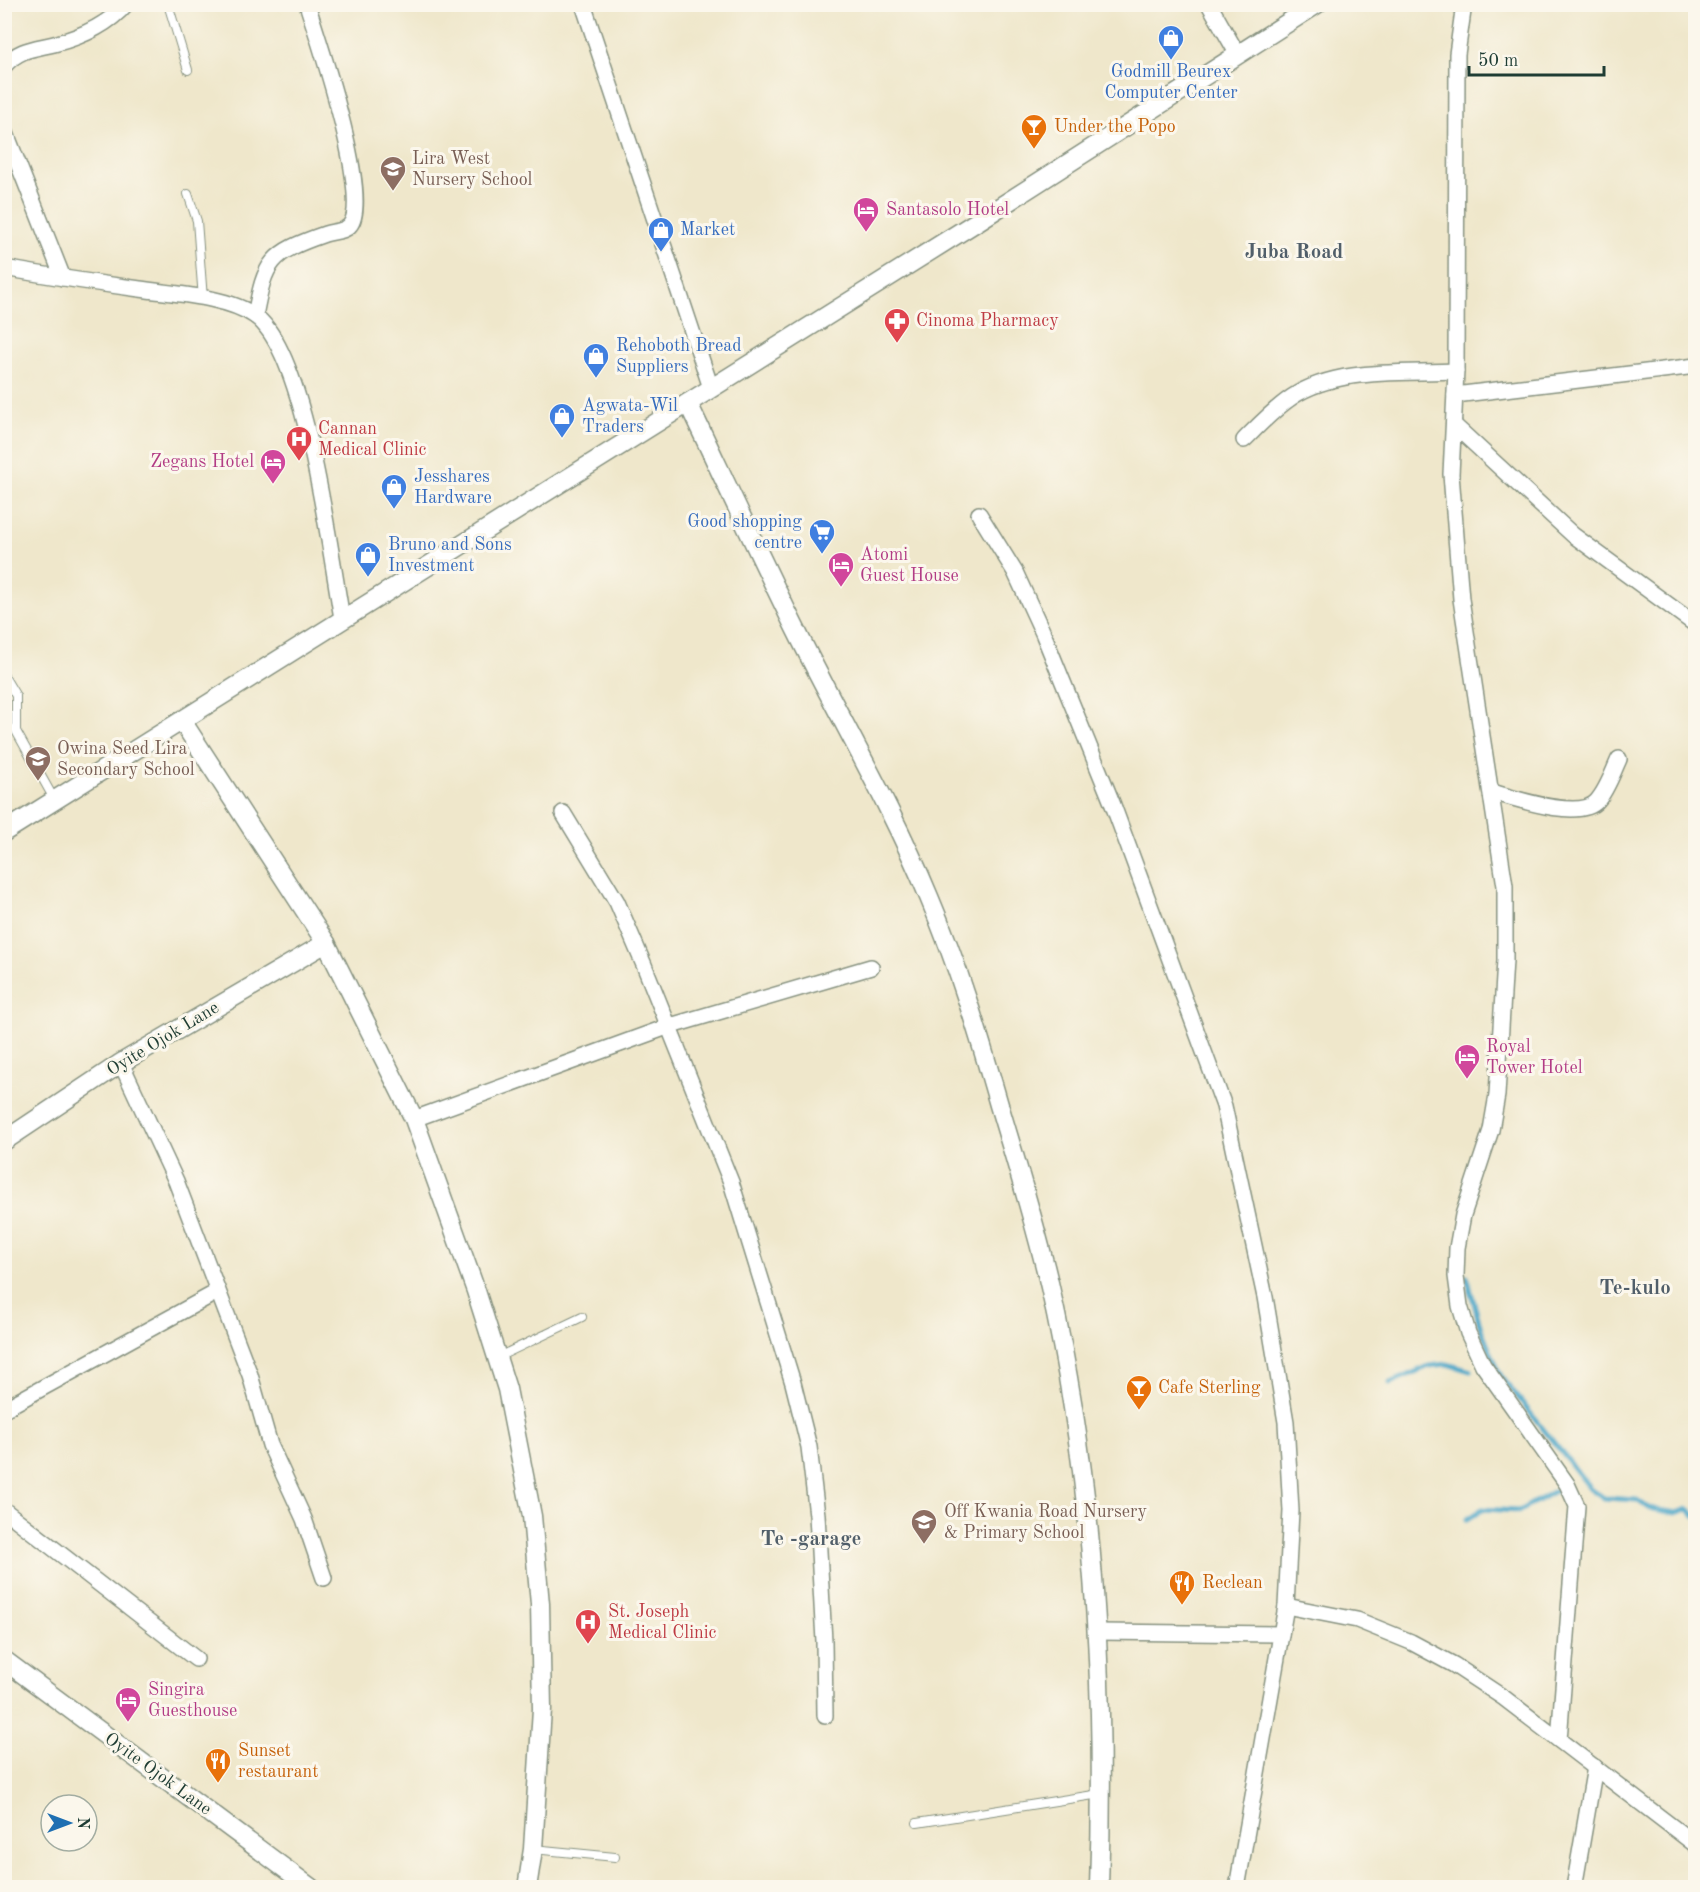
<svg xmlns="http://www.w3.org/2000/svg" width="1700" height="1892" viewBox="0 0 1700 1892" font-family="'Old Standard TT',serif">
<rect width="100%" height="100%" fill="#fbf7ec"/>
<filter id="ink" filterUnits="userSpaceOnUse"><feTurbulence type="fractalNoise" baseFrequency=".0167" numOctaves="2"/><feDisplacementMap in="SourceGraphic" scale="12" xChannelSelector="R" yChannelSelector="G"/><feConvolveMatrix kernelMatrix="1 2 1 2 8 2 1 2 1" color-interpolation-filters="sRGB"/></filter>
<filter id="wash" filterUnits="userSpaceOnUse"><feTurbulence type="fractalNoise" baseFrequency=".008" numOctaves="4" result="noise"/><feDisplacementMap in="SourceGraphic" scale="24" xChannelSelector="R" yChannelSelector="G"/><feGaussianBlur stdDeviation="1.35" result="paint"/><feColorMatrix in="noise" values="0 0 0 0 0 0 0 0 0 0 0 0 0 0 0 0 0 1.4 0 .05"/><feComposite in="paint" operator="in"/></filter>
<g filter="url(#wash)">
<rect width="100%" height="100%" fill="#efe7cb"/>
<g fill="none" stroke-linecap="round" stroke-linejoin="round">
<g stroke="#48a6c7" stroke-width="5">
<path d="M 1467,1277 L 1481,1329 L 1501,1376 L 1590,1488 L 1604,1498 L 1637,1500 L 1648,1508 L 1676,1513 L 1688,1509 L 1696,1516"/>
<path d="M 1390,1383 L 1429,1366 L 1447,1364 L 1471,1371"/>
<path d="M 1467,1519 L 1482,1509 L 1519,1511 L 1558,1489"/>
</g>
</g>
</g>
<g filter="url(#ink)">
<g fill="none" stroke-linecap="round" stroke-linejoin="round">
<g stroke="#879280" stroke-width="10">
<g id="service">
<path d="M 168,4 L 188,70"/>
<path d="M 188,194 L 197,221 L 203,299"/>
<path d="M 4,676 L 16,696 L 16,731 L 54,799"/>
<path d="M 498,1357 L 582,1317"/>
<path d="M 917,1823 L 1100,1794"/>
<path d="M 533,1849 L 615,1857"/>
</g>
</g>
<g stroke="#879280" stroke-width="18">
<g id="minor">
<path d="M 583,4 L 711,388"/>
<path d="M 1209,4 L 1238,55"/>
<path d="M 1464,4 L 1457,54 L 1456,371 L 1451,474 L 1461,599 L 1505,886 L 1505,960 L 1497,1095 L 1491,1130 L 1463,1215 L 1457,1248 L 1456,1276 L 1460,1306 L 1468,1333 L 1483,1365 L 1567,1484 L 1577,1506 L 1559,1740"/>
<path d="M 4,66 C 19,49 33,49 54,44 C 81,37 107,26 126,4"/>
<path d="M 4,128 L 63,278"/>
<path d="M 4,268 C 49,276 95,283 140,289 C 173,294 227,296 255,316 C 306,352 330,553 342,618"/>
<path d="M 255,316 C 265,261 270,253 325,234 C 334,231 345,232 350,225 C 372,199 319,41 307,4"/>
<path d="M 1455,395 L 1696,366"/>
<path d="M 1454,425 L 1573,535 L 1696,625"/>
<path d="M 1244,440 C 1259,425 1274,409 1292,397 C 1337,367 1404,374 1456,371"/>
<path d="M 979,514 L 1015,572 L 1043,633 L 1113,805 L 1224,1106 L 1265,1297 L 1286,1422 L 1291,1511 L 1286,1606 L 1237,1888"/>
<path d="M 1492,792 C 1514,798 1580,821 1597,801 C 1607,790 1613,772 1619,759"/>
<path d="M 563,813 L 617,902 L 644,965 L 731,1182 L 793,1383 L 809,1447 L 817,1515 L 824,1641 L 825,1716"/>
<path d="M 121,1063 L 176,1181 L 250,1375 L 270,1445 L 304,1519 L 324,1578"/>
<path d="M 414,1119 L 667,1027 L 871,967"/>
<path d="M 4,1409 L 217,1292"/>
<path d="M 4,1510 L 196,1659"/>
<path d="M 1286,1606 L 1357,1620 L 1411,1642 L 1454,1665 L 1504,1698 L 1696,1845"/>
<path d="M 1098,1632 L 1281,1634"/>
<path d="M 1574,1888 L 1595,1767"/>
</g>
</g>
<g stroke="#879280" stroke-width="21">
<g id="tertiary">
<path d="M 688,403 C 724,479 759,555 796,630 C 840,719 891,805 929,897 C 958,965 979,1035 999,1105 C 1017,1165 1036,1226 1050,1287 C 1094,1483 1106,1687 1099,1888"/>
<path d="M 182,721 L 326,943 L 414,1119 L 476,1291 L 507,1389 L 532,1516 L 540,1604 L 542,1709 L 533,1849 L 527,1888"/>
<path d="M 4,832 L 978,221 L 1317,4"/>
<path d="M 4,1141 L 121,1063 L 326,943"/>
<path d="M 4,1660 L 311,1888"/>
</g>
</g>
<use href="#service" stroke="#fff" stroke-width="8"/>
<use href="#minor" stroke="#fff" stroke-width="15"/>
<use href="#tertiary" stroke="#fff" stroke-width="18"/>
</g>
</g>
<defs>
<g id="shop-pin" transform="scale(1.35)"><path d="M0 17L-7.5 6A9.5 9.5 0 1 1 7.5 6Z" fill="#3f7fe0" stroke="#fbf7ec"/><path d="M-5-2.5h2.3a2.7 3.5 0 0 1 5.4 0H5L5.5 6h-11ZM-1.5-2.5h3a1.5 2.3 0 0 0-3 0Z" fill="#fff"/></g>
<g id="bar-pin" transform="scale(1.35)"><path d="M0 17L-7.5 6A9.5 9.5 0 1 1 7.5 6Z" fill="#e8710a" stroke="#fbf7ec"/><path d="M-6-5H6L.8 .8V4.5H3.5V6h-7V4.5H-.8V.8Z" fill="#fff"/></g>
<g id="school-pin" transform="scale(1.35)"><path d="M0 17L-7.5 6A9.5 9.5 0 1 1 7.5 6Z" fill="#8d6e63" stroke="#fbf7ec"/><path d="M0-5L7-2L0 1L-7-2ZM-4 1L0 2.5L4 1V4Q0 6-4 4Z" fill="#fff"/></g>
<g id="hotel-pin" transform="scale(1.35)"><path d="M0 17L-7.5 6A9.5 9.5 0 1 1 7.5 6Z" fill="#d1479c" stroke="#fbf7ec"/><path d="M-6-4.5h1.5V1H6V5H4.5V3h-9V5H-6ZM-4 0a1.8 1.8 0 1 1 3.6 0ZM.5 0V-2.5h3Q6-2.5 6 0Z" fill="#fff"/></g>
<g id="pharmacy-pin" transform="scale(1.35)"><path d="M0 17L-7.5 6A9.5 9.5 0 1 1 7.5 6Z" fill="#e0444e" stroke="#fbf7ec"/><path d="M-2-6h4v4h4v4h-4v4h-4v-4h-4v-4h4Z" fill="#fff"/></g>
<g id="hospital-pin" transform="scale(1.35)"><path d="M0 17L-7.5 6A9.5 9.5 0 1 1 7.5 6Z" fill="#e0444e" stroke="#fbf7ec"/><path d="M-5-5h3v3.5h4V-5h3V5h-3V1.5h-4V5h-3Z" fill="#fff"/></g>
<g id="supermarket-pin" transform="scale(1.35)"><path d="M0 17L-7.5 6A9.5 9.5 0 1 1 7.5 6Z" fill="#3f7fe0" stroke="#fbf7ec"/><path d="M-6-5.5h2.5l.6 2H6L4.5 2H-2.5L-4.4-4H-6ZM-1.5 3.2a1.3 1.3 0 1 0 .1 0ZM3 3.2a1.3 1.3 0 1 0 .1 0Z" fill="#fff"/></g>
<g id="restaurant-pin" transform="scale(1.35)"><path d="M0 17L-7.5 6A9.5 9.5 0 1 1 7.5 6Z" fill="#e8710a" stroke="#fbf7ec"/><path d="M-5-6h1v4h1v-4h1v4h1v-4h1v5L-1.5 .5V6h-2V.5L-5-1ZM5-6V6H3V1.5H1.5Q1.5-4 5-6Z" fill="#fff"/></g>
</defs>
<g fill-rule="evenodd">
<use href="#shop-pin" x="1171" y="38"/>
<use href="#bar-pin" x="1034" y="127"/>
<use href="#school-pin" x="393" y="169"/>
<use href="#hotel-pin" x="866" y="210"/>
<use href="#shop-pin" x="661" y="230"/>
<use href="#pharmacy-pin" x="897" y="321"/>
<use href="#shop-pin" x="596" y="356"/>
<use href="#shop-pin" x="562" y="416"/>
<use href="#hospital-pin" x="299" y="439"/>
<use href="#hotel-pin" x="273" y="462"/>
<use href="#shop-pin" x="394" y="487"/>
<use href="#supermarket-pin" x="822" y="532"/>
<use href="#shop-pin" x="368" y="555"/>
<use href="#hotel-pin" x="841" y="565"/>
<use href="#school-pin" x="38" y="759"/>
<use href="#hotel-pin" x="1467" y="1057"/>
<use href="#bar-pin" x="1139" y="1388"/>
<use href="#school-pin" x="924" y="1522"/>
<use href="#restaurant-pin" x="1182" y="1583"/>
<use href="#hospital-pin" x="588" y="1622"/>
<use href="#hotel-pin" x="128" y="1700"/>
<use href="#restaurant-pin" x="218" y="1761"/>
</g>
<g text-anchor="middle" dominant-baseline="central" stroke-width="6" stroke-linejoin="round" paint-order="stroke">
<g font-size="18" fill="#366cbe" stroke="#fbf7ec" text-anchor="start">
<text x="1171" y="72" text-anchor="middle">Godmill Beurex<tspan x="1171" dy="21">Computer Center</tspan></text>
<text x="680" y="230">Market</text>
<text x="616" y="346">Rehoboth Bread<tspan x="616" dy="21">Suppliers</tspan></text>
<text x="582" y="406">Agwata-Wil<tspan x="582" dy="21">Traders</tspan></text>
<text x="414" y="477">Jesshares<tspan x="414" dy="21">Hardware</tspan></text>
<text x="802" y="522" text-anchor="end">Good shopping<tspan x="802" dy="21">centre</tspan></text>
<text x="388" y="545">Bruno and Sons<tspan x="388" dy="21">Investment</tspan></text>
</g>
<g font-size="18" fill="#c56008" stroke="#fbf7ec" text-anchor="start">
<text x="1054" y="127">Under the Popo</text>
<text x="1158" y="1388">Cafe Sterling</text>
<text x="1202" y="1583">Reclean</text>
<text x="238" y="1751">Sunset<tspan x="238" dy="21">restaurant</tspan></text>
</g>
<g font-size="18" fill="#785e54" stroke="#fbf7ec" text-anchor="start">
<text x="412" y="159">Lira West<tspan x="412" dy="21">Nursery School</tspan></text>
<text x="57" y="749">Owina Seed Lira<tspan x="57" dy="21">Secondary School</tspan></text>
<text x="944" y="1512">Off Kwania Road Nursery<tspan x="944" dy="21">&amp; Primary School</tspan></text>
</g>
<g font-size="18" fill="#b23c85" stroke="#fbf7ec" text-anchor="start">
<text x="886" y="210">Santasolo Hotel</text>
<text x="254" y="462" text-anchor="end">Zegans Hotel</text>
<text x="860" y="555">Atomi<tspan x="860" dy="21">Guest House</tspan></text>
<text x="1486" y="1047">Royal<tspan x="1486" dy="21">Tower Hotel</tspan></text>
<text x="148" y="1690">Singira<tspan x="148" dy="21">Guesthouse</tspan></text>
</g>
<g font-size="18" fill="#be3a42" stroke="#fbf7ec" text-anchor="start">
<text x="916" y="321">Cinoma Pharmacy</text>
<text x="318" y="429">Cannan<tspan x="318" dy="21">Medical Clinic</tspan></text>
<text x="608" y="1612">St. Joseph<tspan x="608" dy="21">Medical Clinic</tspan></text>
</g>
<g font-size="18" fill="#1f3d34" stroke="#fbf7ec">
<text transform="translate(163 1039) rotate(-31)">Oyite Ojok Lane</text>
<text transform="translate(158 1774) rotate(36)">Oyite Ojok Lane</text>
</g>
<g font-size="21" font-weight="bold" fill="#515f6a" stroke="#fbf7ec">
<text x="1294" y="252">Juba Road</text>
<text x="1635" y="1288">Te-kulo</text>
<text x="811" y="1539">Te -garage</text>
</g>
</g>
<rect width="1700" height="1892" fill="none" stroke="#fbf7ec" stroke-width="24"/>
<g transform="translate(69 1823) rotate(90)"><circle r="28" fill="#fbf7ec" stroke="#a3ada2" stroke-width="1.5"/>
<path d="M0-4.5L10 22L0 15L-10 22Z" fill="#1f6fb2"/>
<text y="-9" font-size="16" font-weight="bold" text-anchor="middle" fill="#1f3d34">N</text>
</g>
<path d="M1469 66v9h135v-9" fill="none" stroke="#1f3d34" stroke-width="3"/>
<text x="1478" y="66" font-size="18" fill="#1f3d34" stroke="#fbf7ec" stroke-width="4.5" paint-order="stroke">50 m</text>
</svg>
